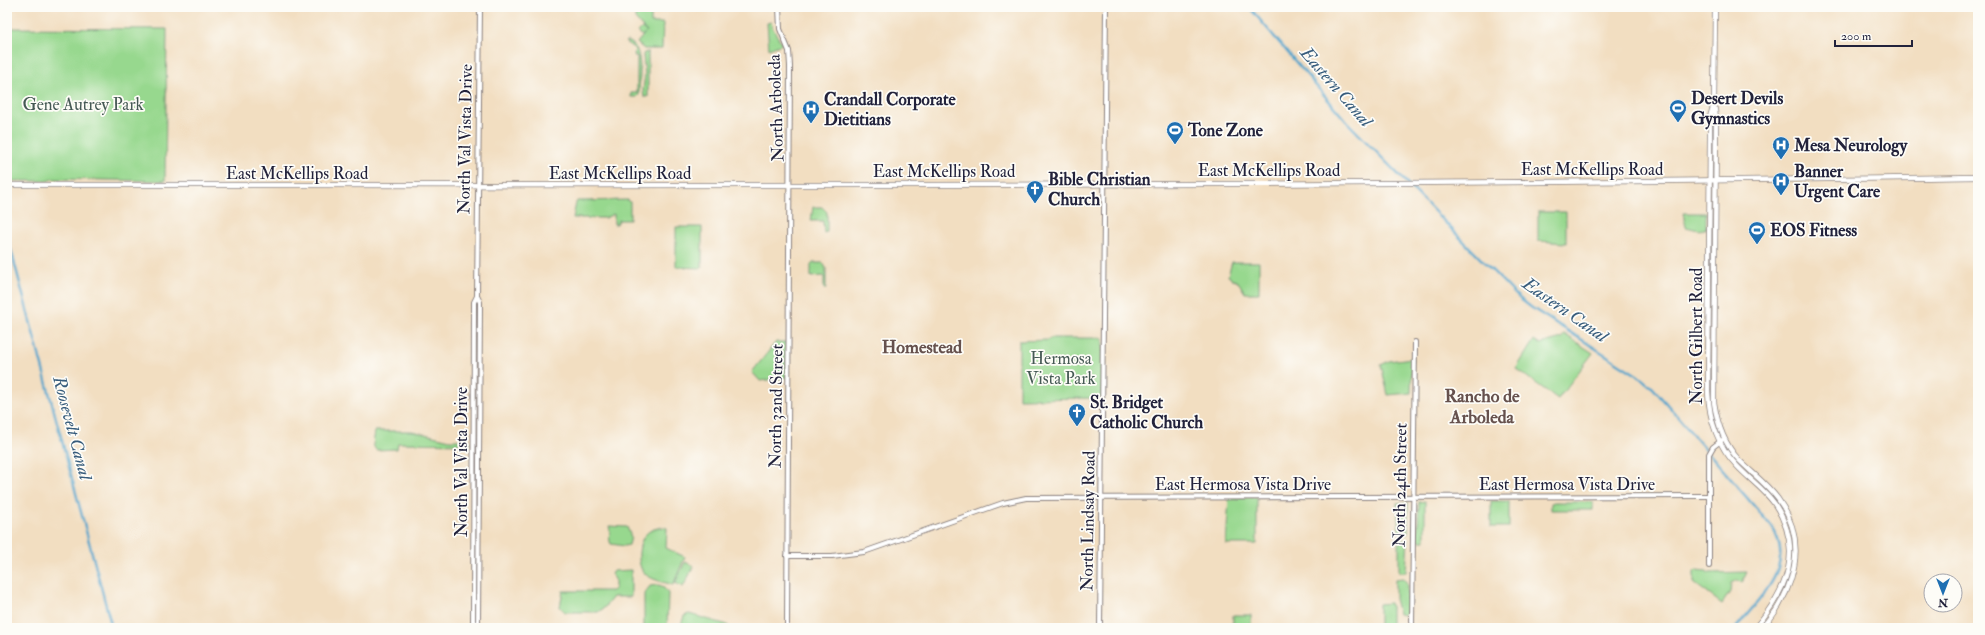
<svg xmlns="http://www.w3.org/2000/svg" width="1985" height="635" viewBox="0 0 1985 635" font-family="'IM FELL Double Pica',serif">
<rect width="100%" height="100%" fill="#fdfcf7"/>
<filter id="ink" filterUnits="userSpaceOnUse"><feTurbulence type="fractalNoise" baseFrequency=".025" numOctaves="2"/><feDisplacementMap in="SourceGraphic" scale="8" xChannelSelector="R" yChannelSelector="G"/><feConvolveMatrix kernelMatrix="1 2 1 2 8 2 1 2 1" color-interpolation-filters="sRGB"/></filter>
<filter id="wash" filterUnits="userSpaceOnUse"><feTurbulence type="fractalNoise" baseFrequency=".012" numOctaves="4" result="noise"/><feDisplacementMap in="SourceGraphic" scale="16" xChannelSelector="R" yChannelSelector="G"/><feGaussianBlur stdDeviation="0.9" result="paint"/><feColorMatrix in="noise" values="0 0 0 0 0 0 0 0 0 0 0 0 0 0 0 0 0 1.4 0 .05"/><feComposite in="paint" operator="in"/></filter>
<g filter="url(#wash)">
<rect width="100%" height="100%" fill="#f2dec1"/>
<g fill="#97d88e" stroke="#5c7d64">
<path d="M 635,7 L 651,7 L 651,23 L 663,23 L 662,49 L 644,49 L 637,43 L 645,33 L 642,36 L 638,32 L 642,28 L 647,32 L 635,19 Z"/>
<path d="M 771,22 L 772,27 L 782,44 L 769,49 L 767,23 Z"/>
<path d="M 7,28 L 167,29 L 165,181 L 52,179 L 48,181 L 7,181 Z"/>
<path d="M 627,41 C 645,45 639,81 639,95 L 637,97 L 631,97 L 631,93 L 637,93 L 637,56 L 634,56 L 635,49 L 625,42 Z"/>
<path d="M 648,52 L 648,97 L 644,97 L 643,90 L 645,75 L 643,55 L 644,53 Z"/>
<path d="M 628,200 L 630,202 L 630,220 L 619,220 L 617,224 L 614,224 L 614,214 L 605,218 L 573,218 L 576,203 L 577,201 Z"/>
<path d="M 813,207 L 822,207 L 827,212 L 827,232 L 824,233 L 823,221 L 811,221 Z"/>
<path d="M 1538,212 L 1566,212 L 1566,243 L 1538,241 Z"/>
<path d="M 1683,213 L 1706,213 L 1706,228 C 1700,232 1692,228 1686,227 Z"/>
<path d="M 676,227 L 702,227 L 702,268 L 676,267 Z"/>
<path d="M 1232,262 L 1259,262 L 1259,293 L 1245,293 L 1239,283 L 1228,276 Z"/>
<path d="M 813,263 L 823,263 L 826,268 L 826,289 L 824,289 L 824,276 L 811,277 L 811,265 Z"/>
<path d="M 1564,334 L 1593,353 L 1558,399 L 1516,369 L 1534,340 L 1540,344 L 1562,338 Z"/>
<path d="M 1050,338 L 1103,338 L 1103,398 L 1019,399 L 1019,341 L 1049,340 Z"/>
<path d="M 776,342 L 786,342 L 786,378 L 760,381 L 752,372 Z"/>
<path d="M 1412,358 L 1411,393 L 1388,395 L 1381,365 L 1389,361 Z"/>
<path d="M 375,431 L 412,431 L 450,440 L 469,440 L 471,444 L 398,443 L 397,449 L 376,450 L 373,445 Z"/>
<path d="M 1229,497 L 1257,497 L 1257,544 L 1226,544 Z"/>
<path d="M 1425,501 L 1425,541 L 1417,541 L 1419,502 Z"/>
<rect x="1491" y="501" width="18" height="26"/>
<path d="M 1408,502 L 1408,532 L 1406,533 L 1399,533 L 1397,503 Z"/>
<path d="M 1554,502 L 1593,502 L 1593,510 L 1551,510 L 1551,503 Z"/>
<path d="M 609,526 L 627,527 L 631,537 L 629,545 L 624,546 L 611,544 C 608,539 611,532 609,526 Z"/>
<path d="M 663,527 L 667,528 L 666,548 L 685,557 L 673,585 C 664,582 651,580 644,573 C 636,564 638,542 646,534 C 651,529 657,528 663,527 Z"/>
<path d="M 1399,540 L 1408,540 L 1406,572 L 1399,572 Z"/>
<path d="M 685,562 L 694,566 L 683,587 L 675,583 Z"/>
<path d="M 631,570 L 631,597 L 613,597 L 604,608 L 598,612 L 565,612 L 560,607 L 563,591 L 612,591 L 615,588 L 615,579 L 611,574 L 613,571 Z"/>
<path d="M 1696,570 L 1707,571 L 1708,573 L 1747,572 L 1742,583 L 1737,580 L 1731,583 L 1730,592 L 1722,604 L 1694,583 L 1694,572 Z"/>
<path d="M 1403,578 L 1407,583 L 1407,612 L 1404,615 L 1399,614 L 1395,599 L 1395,579 Z"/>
<path d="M 658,585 L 662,586 L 668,593 L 667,628 L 644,628 L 644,594 L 650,586 Z"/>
<path d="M 1390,603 L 1391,606 L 1391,628 L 1379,628 L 1379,604 Z"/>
<path d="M 689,614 L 728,625 L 728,628 L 680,628 L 684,616 Z"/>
<path d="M 1233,615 L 1251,615 L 1251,627 L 1237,628 L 1233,626 Z"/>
</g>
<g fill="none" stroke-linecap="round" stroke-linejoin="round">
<g stroke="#51a4cc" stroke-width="2.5">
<path d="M 1249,7 L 1347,122 L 1519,298 L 1532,308 L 1637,375 L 1653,388 L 1772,527 C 1797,567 1760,597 1736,628"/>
<path d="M 7,235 L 112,628"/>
</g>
</g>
</g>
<g filter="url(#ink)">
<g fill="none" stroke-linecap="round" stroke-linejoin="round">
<g stroke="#8a807e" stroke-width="6">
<g id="secondary">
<path d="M 779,7 L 780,29 L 789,51 L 790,66 L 787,628"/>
<path d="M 787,556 L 832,556 L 864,552 L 1003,503 L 1026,498 L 1709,496"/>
<path d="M 1709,566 L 1709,454 L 1713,447 L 1722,440"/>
<path d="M 473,628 L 474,302 L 477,296"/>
<path d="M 478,628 L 480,302 L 477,296 L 480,7"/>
<path d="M 1100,628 L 1106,7"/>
<path d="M 1412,628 L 1415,342"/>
</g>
</g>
<g stroke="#8a807e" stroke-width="6">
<g id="primary">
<path d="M 1715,7 L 1714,104 L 1716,117 L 1714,402 C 1717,423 1724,444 1739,460 C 1752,473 1767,484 1778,499 C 1810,543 1794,591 1763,628"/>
<path d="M 1714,104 L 1710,117 L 1710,135 L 1708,391 C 1709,419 1718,446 1737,466 C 1749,479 1764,489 1774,503 C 1805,550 1787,590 1755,628"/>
<path d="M 7,185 C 664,185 1321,187 1978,177"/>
</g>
</g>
<use href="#secondary" stroke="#fff" stroke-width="4"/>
<use href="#primary" stroke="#fff" stroke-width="4.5"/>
</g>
</g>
<defs>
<g id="stadium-pin" transform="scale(0.9)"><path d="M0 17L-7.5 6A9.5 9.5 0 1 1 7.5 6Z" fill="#1f6fb2" stroke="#fdfcf7"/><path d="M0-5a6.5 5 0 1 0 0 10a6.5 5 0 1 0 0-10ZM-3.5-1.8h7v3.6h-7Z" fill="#fff"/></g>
<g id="hospital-pin" transform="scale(0.9)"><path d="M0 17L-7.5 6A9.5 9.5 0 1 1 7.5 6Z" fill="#1f6fb2" stroke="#fdfcf7"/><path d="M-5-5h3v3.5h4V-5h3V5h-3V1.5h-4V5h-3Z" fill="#fff"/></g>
<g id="church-pin" transform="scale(0.9)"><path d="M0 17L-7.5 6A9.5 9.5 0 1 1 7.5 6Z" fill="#1f6fb2" stroke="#fdfcf7"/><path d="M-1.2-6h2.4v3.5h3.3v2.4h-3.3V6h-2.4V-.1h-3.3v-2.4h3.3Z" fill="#fff"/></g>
</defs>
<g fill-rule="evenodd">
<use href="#stadium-pin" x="1678" y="108"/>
<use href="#hospital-pin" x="811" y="109"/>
<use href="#stadium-pin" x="1175" y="130"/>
<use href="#hospital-pin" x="1781" y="145"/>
<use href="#hospital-pin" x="1781" y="181"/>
<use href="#church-pin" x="1035" y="189"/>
<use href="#stadium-pin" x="1757" y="230"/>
<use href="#church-pin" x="1077" y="412"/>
</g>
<g text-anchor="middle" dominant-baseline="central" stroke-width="3.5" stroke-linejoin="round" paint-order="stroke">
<g font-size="17" font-weight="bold" fill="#22223b" stroke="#fdfcf7" text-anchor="start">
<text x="1691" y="98">Desert Devils<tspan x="1691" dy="20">Gymnastics</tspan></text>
<text x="824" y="99">Crandall Corporate<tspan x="824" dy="20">Dietitians</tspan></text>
<text x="1188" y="130">Tone Zone</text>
<text x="1794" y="145">Mesa Neurology</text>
<text x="1794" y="171">Banner<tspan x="1794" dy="20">Urgent Care</tspan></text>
<text x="1048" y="179">Bible Christian<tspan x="1048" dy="20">Church</tspan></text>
<text x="1770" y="230">EOS Fitness</text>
<text x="1090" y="402">St. Bridget<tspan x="1090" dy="20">Catholic Church</tspan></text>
</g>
<g font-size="17" fill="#455954" stroke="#fdfcf7">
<text x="83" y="104">Gene Autrey Park</text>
<text x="1061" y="358">Hermosa<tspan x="1061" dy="20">Vista Park</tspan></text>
</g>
<g font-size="17" fill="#22223b" stroke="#fdfcf7">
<text transform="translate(776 108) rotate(-92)">North Arboleda</text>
<text transform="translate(465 139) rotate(-89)">North Val Vista Drive</text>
<text x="1592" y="169">East McKellips Road</text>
<text x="1269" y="170">East McKellips Road</text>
<text x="944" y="171">East McKellips Road</text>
<text x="297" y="173">East McKellips Road</text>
<text x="620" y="173">East McKellips Road</text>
<text transform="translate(1696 336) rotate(-90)">North Gilbert Road</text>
<text transform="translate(776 406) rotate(-89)">North 32nd Street</text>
<text transform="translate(461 462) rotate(-90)">North Val Vista Drive</text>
<text x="1243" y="484">East Hermosa Vista Drive</text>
<text x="1567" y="484">East Hermosa Vista Drive</text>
<text transform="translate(1400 485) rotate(-89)">North 24th Street</text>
<text transform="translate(1088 521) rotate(-89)">North Lindsay Road</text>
</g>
<g font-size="18" font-style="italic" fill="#375c7c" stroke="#fdfcf7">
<text transform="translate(1336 87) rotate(49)">Eastern Canal</text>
<text transform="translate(1565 310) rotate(35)">Eastern Canal</text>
<text transform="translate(72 428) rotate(75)">Roosevelt Canal</text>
</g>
<g font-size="18" font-weight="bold" fill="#66514d" stroke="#fdfcf7">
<text x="922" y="347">Homestead</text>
<text x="1482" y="396">Rancho de<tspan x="1482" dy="21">Arboleda</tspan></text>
</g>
</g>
<rect width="1985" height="635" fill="none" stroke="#fdfcf7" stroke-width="24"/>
<g transform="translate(1943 593) rotate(180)"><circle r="19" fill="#fdfcf7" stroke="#a5a5ac"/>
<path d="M0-3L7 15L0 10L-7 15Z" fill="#1f6fb2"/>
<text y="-6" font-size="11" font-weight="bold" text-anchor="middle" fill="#22223b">N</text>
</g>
<path d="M1835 40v6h77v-6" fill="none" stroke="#22223b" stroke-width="2"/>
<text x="1841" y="40" font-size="12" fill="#22223b" stroke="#fdfcf7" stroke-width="3" paint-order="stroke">200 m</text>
</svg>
